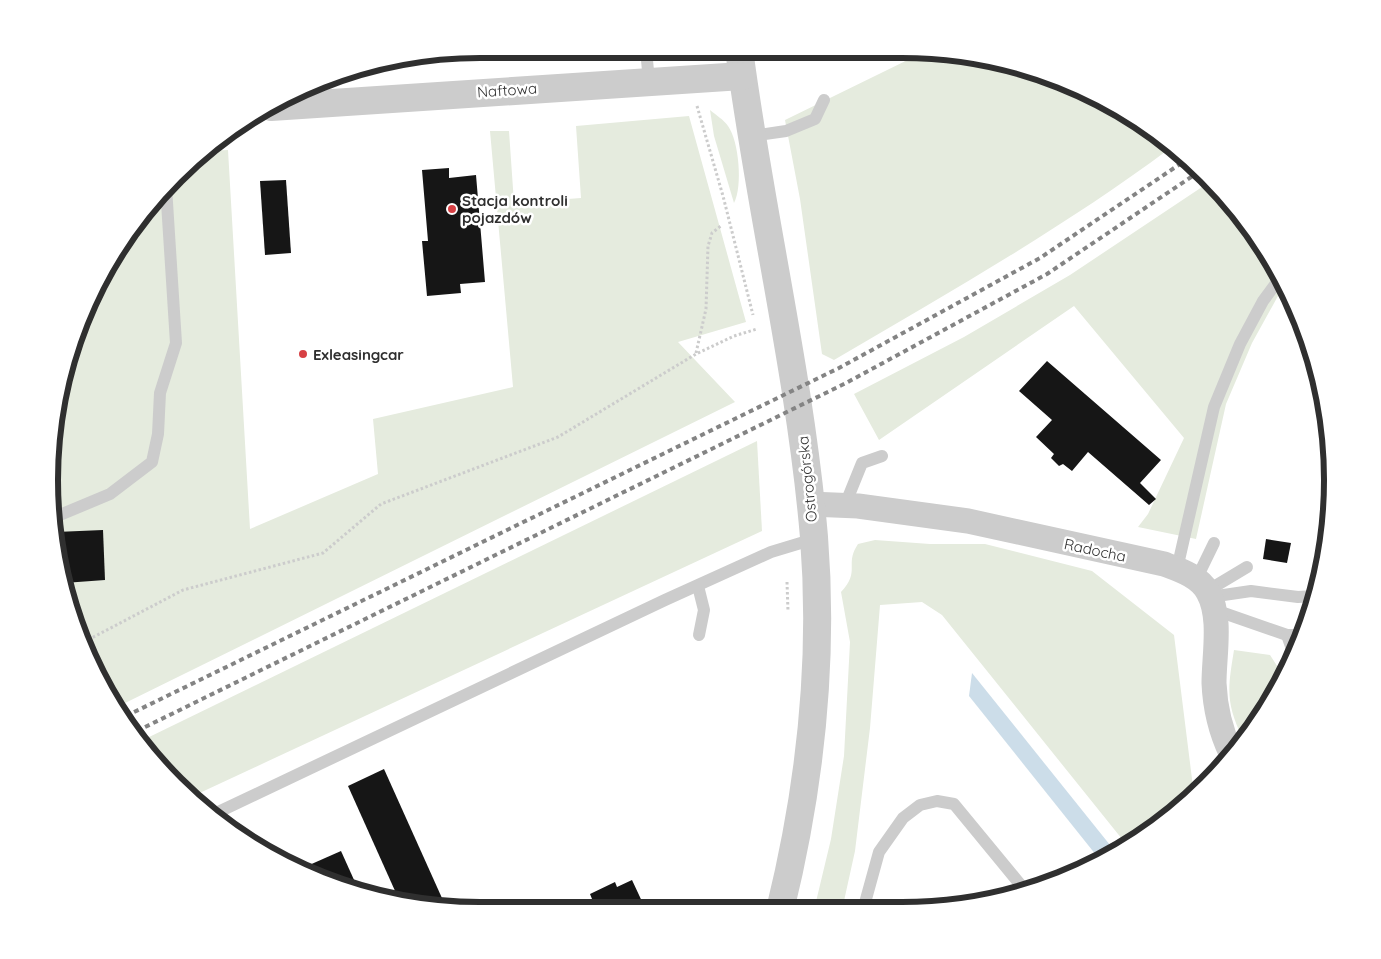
<svg xmlns="http://www.w3.org/2000/svg" width="1381" height="959" viewBox="0 0 1381 959" font-family="Quicksand,sans-serif">
<rect width="100%" height="100%" fill="#fff"/>
<g fill="#e5ebde">
<path d="M 926,51 L 985,57 L 1092,93 L 1169,149 C 1063,228 948,293 834,360 L 822,354 L 800,199 L 785,120 Z"/>
<path d="M 710,110 C 716,115 724,120 728,126 C 739,141 743,187 734,203 L 714,136 Z"/>
<path d="M 689,116 L 746,322 L 678,342 L 735,402 L 119,706 L 93,670 L 57,563 L 52,424 L 82,314 L 155,196 L 207,151 L 228,150 L 250,529 L 378,474 L 373,419 L 513,387 L 490,131 L 509,131 L 514,203 L 581,198 L 576,126 Z"/>
<path d="M 1211,181 L 1260,240 L 1284,285 L 1252,343 L 1226,404 L 1196,539 L 1138,527 L 1148,514 L 1184,438 L 1074,306 L 879,440 L 854,394 L 964,337 L 1070,275 Z"/>
<path d="M 757,441 L 762,531 L 191,797 L 175,784 L 143,740 Z"/>
<path d="M 875,540 L 930,544 L 985,544 L 1092,571 L 1174,635 L 1193,787 L 1122,839 L 942,615 L 922,602 L 880,605 L 870,728 L 855,851 L 842,910 L 814,910 L 831,839 L 844,756 L 850,642 L 841,592 C 861,571 844,565 858,544 Z"/>
<path d="M 1234,650 L 1270,655 L 1283,675 L 1259,719 L 1243,739 C 1225,702 1228,688 1234,650 Z"/>
</g>
<path fill="#ccdde9" d="M 972,673 L 1114,850 L 1100,860 L 969,696 Z"/>
<g fill="#161616">
<path d="M 449,168 L 449,178 L 476,175 L 485,282 L 460,284 L 461,293 L 427,296 L 422,241 L 428,241 L 422,170 Z"/>
<path d="M 286,180 L 291,253 L 265,255 L 260,181 Z"/>
<path d="M 1047,361 L 1161,460 L 1140,483 L 1156,499 L 1149,505 L 1088,452 L 1072,471 L 1063,464 L 1059,466 L 1051,458 L 1054,454 L 1036,437 L 1052,420 L 1019,391 Z"/>
<path d="M 103,530 L 105,580 L 64,583 L 57,563 L 56,532 Z"/>
<path d="M 1266,539 L 1291,543 L 1287,563 L 1263,559 Z"/>
<path d="M 384,769 L 446,907 L 400,902 L 348,786 Z"/>
<path d="M 341,851 L 359,891 L 314,877 L 307,866 Z"/>
<path d="M 632,880 L 646,910 L 577,910 L 576,906 L 592,899 L 590,894 L 615,882 L 617,887 Z"/>
</g>
<g fill="none" stroke-linecap="round" stroke-linejoin="round">
<g stroke="#ccc" stroke-width="3" stroke-dasharray="2.5 2.5" stroke-linecap="butt">
<path d="M 697,106 L 723,196 L 753,315"/>
<path d="M 696,353 L 706,309 L 708,246 L 712,233 L 722,225"/>
<path d="M 787,582 L 788,611"/>
<path d="M 84,642 L 183,590 L 323,553 L 381,504 L 558,437 L 696,354 L 734,336 L 757,329"/>
</g>
<g stroke="#ccc" stroke-width="12">
<path d="M 646,49 L 649,82"/>
<path d="M 752,136 L 786,131 L 815,119 L 824,100"/>
<path d="M 845,505 L 862,463 L 882,456"/>
<path d="M 55,517 L 110,494 L 152,462 L 158,434 L 160,393 L 176,343 L 166,187"/>
<path d="M 1177,569 L 1214,407 L 1240,344 L 1263,301 L 1280,278"/>
<path d="M 1196,580 L 1214,543"/>
<path d="M 698,586 L 704,610 L 699,635"/>
<path d="M 1207,591 L 1247,567"/>
<path d="M 1210,597 L 1251,591 L 1298,597 L 1314,596"/>
<path d="M 1215,610 L 1287,635 L 1302,635"/>
<path d="M 1287,635 L 1294,655"/>
<path d="M 212,815 L 665,600 L 771,552 L 814,539"/>
<path d="M 863,910 L 879,852 L 903,818 L 920,805 L 937,801 L 954,804 L 1024,889"/>
</g>
<path stroke="#ccc" stroke-width="25" d="M 810,504 L 858,506 L 968,521 L 1164,564 C 1180,570 1199,576 1208,592 C 1222,617 1214,655 1214,683 C 1215,707 1221,732 1231,753"/>
<g stroke="#ccc" stroke-width="28">
<path d="M 739,49 C 760,212 800,373 814,537 C 824,663 810,788 780,910"/>
<path d="M 271,107 L 742,76"/>
</g>
<g stroke="#848484" stroke-width="4" stroke-dasharray="5 4" stroke-linecap="butt">
<path d="M 126,716 L 839,368 L 1040,258 L 1186,160"/>
<path d="M 137,731 L 846,383 L 1047,274 L 1200,171"/>
</g>
</g>
<g fill="#d74044" stroke="#fff" stroke-width="2">
<circle cx="452" cy="209" r="5"/>
<circle cx="303" cy="354" r="5"/>
</g>
<g text-anchor="middle" dominant-baseline="central" stroke-width="5" stroke-linejoin="round" paint-order="stroke">
<g font-size="15" fill="#2f2f2f" stroke="#fff">
<text transform="translate(507 90) rotate(-4)">Naftowa</text>
<text transform="translate(807 479) rotate(-96)">Ostrogórska</text>
<text transform="translate(1095 550) rotate(12)">Radocha</text>
</g>
<g font-size="15" font-weight="bold" fill="#2f2f2f" stroke="#fff" text-anchor="start">
<text x="462" y="200">Stacja kontroli<tspan x="462" dy="17">pojazdów</tspan></text>
<text x="313" y="354">Exleasingcar</text>
</g>
</g>
<path d="M0 0H1381V959H0ZM480 58H902A422 422 0 0 1 1324 480V480A422 422 0 0 1 902 902H480A422 422 0 0 1 58 480V480A422 422 0 0 1 480 58Z" fill="#fff" fill-rule="evenodd"/>
<path fill="none" stroke="#2f2f2f" stroke-width="6" d="M480 58H902A422 422 0 0 1 1324 480V480A422 422 0 0 1 902 902H480A422 422 0 0 1 58 480V480A422 422 0 0 1 480 58Z"/>
</svg>
